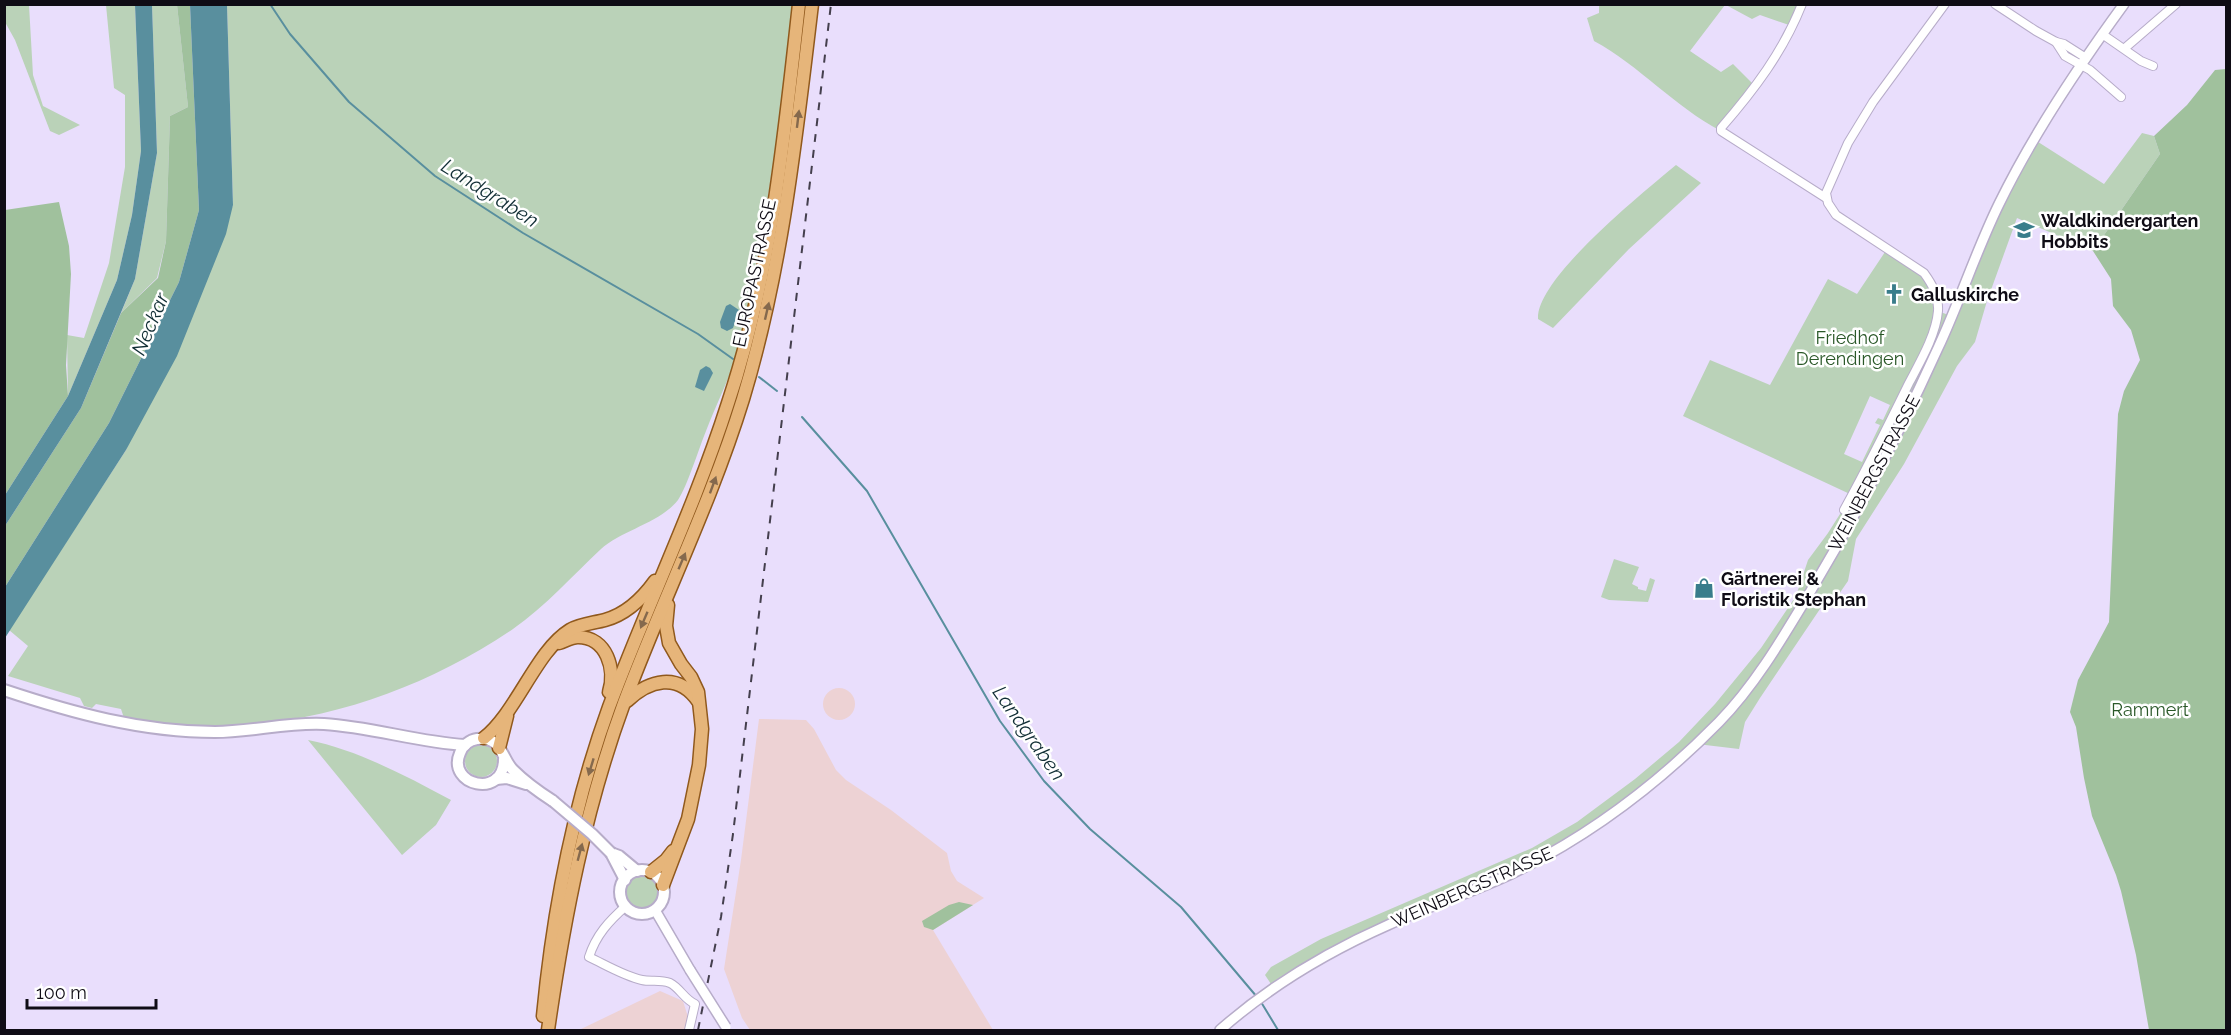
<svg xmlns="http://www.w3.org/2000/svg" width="2231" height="1035" viewBox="0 0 2231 1035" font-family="Raleway,sans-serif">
<rect width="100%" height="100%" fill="#e9defc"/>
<g fill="#edd2d4">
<circle cx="839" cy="704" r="16"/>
<path d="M 759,719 L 806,720 L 814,729 L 836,770 L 846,780 L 891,810 L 947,853 L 951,871 L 957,881 L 984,898 L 933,930 L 993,1030 L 750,1030 L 742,1018 L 724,969 L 741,860 Z"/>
<path d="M 660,991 L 683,1001 L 688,1017 L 687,1030 L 579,1030 Z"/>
</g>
<g fill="#bad2b8" fill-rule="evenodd">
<path d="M 5,4 L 29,5 L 33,75 L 43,106 L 80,125 L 59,135 L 50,131 L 15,40 L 5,22 Z"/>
<path d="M 106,5 L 135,5 L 141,151 L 132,215 L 117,280 L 68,396 L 67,335 L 84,338 L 109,263 L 125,167 L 125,95 L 114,88 Z"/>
<path d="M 152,5 L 177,5 L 188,107 L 170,116 L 166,241 L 157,278 L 121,313 L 135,279 L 157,153 Z"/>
<path d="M 227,5 L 793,5 C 784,91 773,178 756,263 C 751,293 747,324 738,352 C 729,379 716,405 706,431 C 699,448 687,487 678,500 C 660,523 622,530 601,549 C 572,576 546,606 513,629 C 399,706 261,744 124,718 L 121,709 L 96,704 L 92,708 L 84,706 L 80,698 L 8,676 L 28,646 L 9,630 L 126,450 L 233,205 Z"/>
<path d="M 1599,5 L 1725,5 L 1690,51 L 1721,72 L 1733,64 L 1756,87 L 1721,131 C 1675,107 1640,66 1594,41 L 1587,18 L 1599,13 Z"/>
<path d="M 1726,5 L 1802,5 L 1792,26 L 1760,15 L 1752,19 Z"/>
<path d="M 2142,133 L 2154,136 L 2160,154 L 2093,251 L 2017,218 L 1987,301 L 1975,342 L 1957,366 L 1904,464 L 1856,539 L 1848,581 L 1839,594 L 1822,606 L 1760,698 L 1745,722 L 1739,749 L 1697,744 L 1672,768 L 1556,850 L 1388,925 L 1273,987 L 1265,975 L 1271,967 L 1321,939 L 1532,848 L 1577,822 L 1635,779 L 1679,742 L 1715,704 L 1761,648 L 1796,596 L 1808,560 L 1828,533 L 1852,495 L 1683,416 L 1710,360 L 1770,385 L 1828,279 L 1857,294 L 1887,249 L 1930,282 L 1938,311 L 1951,316 L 1982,242 L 2035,140 L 2104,184 ZM 1870,396 L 1890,405 L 1883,420 L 1878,418 L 1875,423 L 1880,425 L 1862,462 L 1844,454 Z"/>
<path d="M 1676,165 L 1701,183 L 1629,249 L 1553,328 L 1538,319 C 1536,278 1644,192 1676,165 Z"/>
<path d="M 1614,559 L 1639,567 L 1632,584 L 1638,587 L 1638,589 L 1646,591 L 1650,578 L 1655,580 L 1648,602 L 1609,600 L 1601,597 Z"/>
<path d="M 308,740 C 358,750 406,776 451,800 L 436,825 L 402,855 Z"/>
<circle cx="481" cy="761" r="16"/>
<circle cx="642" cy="892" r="16"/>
</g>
<g fill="#a0c19d">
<path d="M 177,5 L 190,5 L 199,210 L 179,282 L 109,423 L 5,587 L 5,526 L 81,408 L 121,313 L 158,278 L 166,241 L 170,116 L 188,107 Z"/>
<path d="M 2226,69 L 2226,1030 L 2149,1030 L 2136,955 L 2121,891 L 2116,875 L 2092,816 L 2084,778 L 2076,727 L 2070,712 L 2078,680 L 2109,622 L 2118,414 L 2124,391 L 2140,360 L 2131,330 L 2113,306 L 2111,279 L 2093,251 L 2160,154 L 2154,136 L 2187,105 L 2215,70 Z"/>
<path d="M 59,202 L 69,246 L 71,274 L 66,365 L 68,396 L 5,495 L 5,210 Z"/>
<path d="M 959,902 L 973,905 L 933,930 L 924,927 L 922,921 L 949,905 Z"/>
</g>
<g fill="#598f9e">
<path d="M 135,5 L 152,5 L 157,153 L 135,279 L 81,408 L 5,526 L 5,495 L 68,396 L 117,280 L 132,215 L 141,151 Z"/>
<path d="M 190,5 L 227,5 L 233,205 L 226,234 L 177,356 L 126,450 L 5,638 L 5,587 L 109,423 L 179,282 L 199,210 Z"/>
<path d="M 730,304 L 739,310 L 733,328 L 727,331 L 721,328 L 720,322 L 726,306 Z"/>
<path d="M 706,366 L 710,368 L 713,373 L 704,391 L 695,387 L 700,370 Z"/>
</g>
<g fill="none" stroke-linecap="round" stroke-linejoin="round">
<g stroke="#598f9e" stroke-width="2">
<path d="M 270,4 L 290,34 L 349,102 L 435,176 L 523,233 L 698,334 L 733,359"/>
<path d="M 759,377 L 777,391"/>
<path d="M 802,417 L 867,491 L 1000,721 L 1044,781 L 1090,829 L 1181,907 L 1257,997"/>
<path d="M 1261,1002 L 1278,1030"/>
</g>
<g stroke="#b7acc9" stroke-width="10">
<g id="minor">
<path d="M 1802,4 C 1783,52 1754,90 1721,128 L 1721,131 L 1826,198"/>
<path d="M 1995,4 L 2036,31 L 2056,42 L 2064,44 L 2086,58"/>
<path d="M 2102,34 L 2141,61 L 2153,66"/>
<path d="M 2056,42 L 2065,56 L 2090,70 L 2121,97"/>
<path d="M 2125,48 L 2176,4"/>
<path d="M 1844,510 C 1867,468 1888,426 1909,383 C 1920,362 1936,335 1938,311 C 1939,296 1932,284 1924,273 L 1836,215 L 1828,203 L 1826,193 L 1848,143 L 1873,102 L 1945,4"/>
<path d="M 626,906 C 609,921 596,935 589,957 C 606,965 624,976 642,980 C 651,982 660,979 670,983 C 680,988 684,999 695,1004 L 689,1030"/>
</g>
</g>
<g stroke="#b7acc9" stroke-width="12">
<g id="tertiary">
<path d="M 655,910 L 690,970"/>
<path d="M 1220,1030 C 1270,986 1327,952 1388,925 C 1429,906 1473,892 1513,873 C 1591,835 1659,783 1719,722 C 1755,685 1782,639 1809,594 C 1856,515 1900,432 1938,348 C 1960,301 1976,251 1999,204 C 2033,134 2078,67 2124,4"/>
</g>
</g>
<g stroke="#b7acc9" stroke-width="14">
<g id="secondary">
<path d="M 4,690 C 73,713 142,732 215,732 C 251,732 288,722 324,724 C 372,727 417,742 465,745"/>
<path d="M 504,759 C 504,800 446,785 460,753 C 463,745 470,740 477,739 C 484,738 490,739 495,743 C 503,750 505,762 513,770 C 525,782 539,792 553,801"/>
<path d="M 496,779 L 507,778 L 526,784"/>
<path d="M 611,853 L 619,856 L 637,871"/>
<path d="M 611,853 L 625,880"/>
<circle cx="642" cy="892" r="22"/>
</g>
</g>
<g stroke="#90591d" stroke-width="15">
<g id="primary">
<path d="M 559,643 C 565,641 572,637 578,637 C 607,637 616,670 609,692"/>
<path d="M 627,701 C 649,680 678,672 698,701"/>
<path d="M 484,738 C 517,712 536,651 570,630 C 580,624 594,623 605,620 C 627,614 642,599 655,581"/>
<path d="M 499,748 L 507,716"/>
<path d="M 651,872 L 666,860 L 673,851"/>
<path d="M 663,885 L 688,819 L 699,765 L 702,729 L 698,692 L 691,677 L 681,664 L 669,643 L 666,626 L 668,605"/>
<path d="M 543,1016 C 553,912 573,806 609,707 C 647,605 695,507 728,403 C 771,274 784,139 799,4"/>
<path d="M 548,1030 C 564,919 585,809 624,703 C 662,601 711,503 743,399 C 782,270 796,138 812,4"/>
</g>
</g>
<use href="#minor" stroke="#fff" stroke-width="8"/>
<use href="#tertiary" stroke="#fff" stroke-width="9"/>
<use href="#secondary" stroke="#fff" stroke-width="10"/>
<use href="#primary" stroke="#e6b57a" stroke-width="12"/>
<path stroke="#443f4d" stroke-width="2" stroke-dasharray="8 8" stroke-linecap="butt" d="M 698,1030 L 721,917 L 733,834 L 831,4"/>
<g stroke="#b7acc9" stroke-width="12" stroke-linecap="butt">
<path id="tertiary-bridge" d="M 690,970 L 726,1027"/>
</g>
<g stroke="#b7acc9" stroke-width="14" stroke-linecap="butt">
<path id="secondary-bridge" d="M 553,801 L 592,834 L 611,853"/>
</g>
<use href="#tertiary-bridge" stroke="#fff" stroke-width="9"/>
<use href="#secondary-bridge" stroke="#fff" stroke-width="10"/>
</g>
<defs><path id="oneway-solid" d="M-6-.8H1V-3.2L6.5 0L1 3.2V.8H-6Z" transform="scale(1.5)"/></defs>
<g fill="#85694d">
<use href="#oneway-solid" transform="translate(798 119) rotate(-83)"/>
<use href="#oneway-solid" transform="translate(767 311) rotate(-77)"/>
<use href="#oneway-solid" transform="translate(713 485) rotate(-70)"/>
<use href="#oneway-solid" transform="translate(682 561) rotate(-67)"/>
<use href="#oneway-solid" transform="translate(644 620) rotate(113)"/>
<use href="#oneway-solid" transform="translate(591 767) rotate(107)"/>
<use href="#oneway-solid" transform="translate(580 852) rotate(-75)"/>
</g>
<defs>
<g id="school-bare" transform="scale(1.62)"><path d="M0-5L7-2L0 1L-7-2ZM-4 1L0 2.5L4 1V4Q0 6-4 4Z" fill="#397d8b" stroke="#fff" stroke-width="2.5" paint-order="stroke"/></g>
<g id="church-bare" transform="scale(1.62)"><path d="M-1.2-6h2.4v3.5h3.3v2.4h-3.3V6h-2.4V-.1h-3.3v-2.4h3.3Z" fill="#397d8b" stroke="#fff" stroke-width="2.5" paint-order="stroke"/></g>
<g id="shop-bare" transform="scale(1.62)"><path d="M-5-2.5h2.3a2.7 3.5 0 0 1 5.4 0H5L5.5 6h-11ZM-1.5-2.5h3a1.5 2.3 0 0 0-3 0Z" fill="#397d8b" stroke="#fff" stroke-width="2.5" paint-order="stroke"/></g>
</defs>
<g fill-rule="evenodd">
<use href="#school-bare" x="2024" y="230"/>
<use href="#church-bare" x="1894" y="294"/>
<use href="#shop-bare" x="1704" y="588"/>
</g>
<g text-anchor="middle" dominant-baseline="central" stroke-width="5" stroke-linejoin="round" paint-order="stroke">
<g font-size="18" font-weight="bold" fill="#0f0c15" stroke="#fff" text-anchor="start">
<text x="2041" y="220">Waldkindergarten<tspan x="2041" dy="21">Hobbits</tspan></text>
<text x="1911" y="294">Galluskirche</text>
<text x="1721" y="578">Gärtnerei &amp;<tspan x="1721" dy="21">Floristik Stephan</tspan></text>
</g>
<g font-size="18" fill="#0f0c15" stroke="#fff">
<text transform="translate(754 273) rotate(-78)">EUROPASTRASSE</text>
<text transform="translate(1874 473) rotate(-62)">WEINBERGSTRASSE</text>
<text transform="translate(1472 887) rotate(-24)">WEINBERGSTRASSE</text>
</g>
<g font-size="18" fill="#2a5828" stroke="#fff">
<text x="1850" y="337">Friedhof<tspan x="1850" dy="21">Derendingen</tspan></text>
<text x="2150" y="709">Rammert</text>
</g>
<g font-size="20" font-style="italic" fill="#112e35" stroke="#fff">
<text transform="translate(490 193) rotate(32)">Landgraben</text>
<text transform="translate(150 324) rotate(-67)">Neckar</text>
<text transform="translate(1029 733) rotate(55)">Landgraben</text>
</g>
</g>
<rect width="2231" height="1035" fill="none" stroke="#0f0c15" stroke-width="12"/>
<path d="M27 999v9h129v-9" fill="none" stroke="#0f0c15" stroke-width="3"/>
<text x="36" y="999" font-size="18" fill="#0f0c15" stroke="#ffffff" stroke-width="4.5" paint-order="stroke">100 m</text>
</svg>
